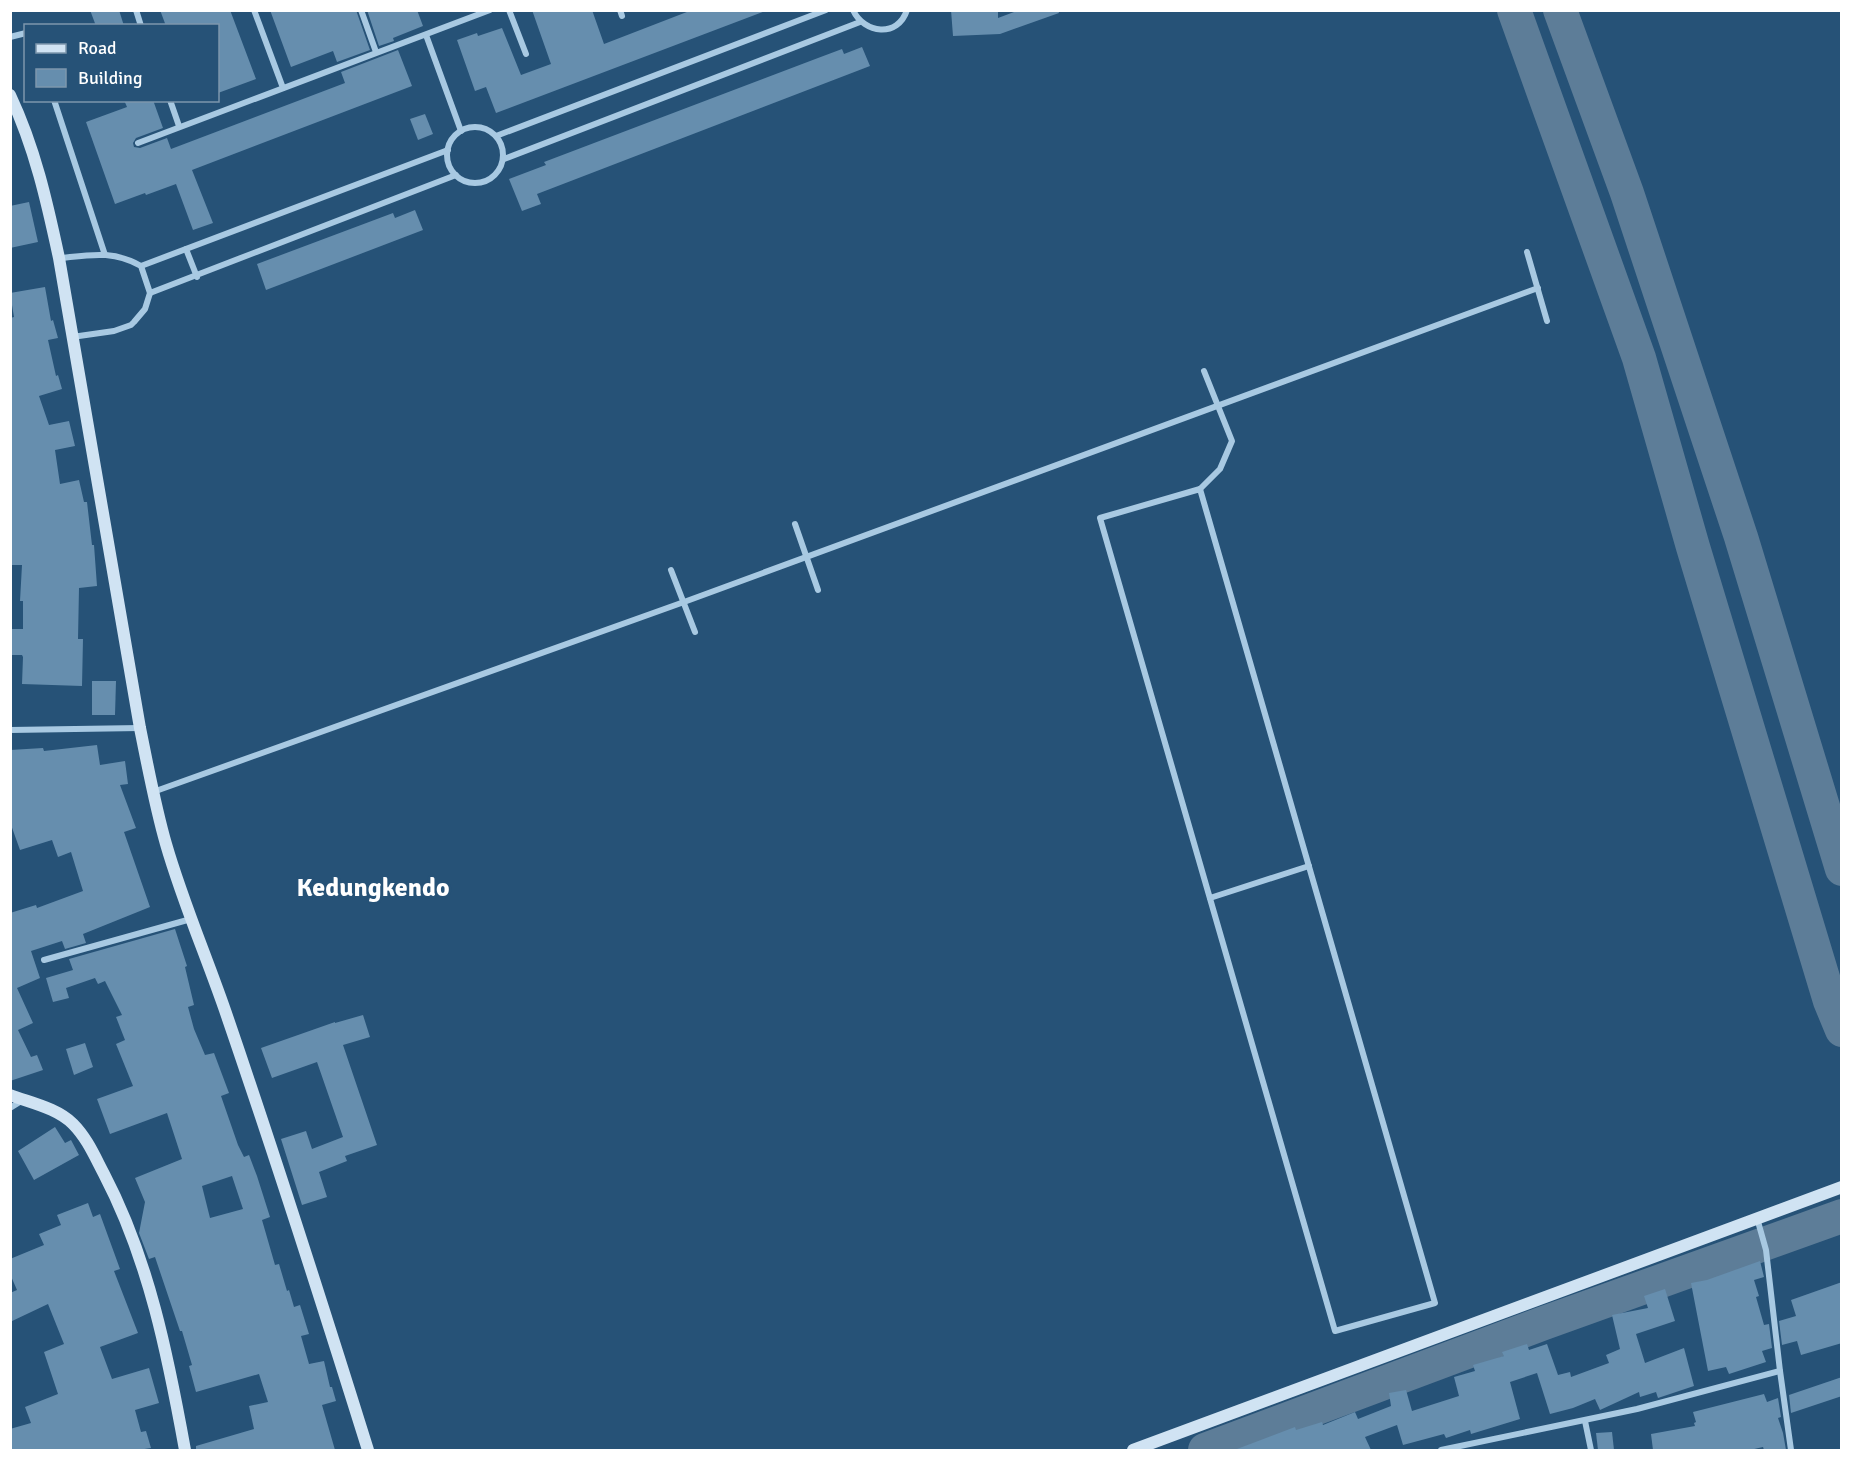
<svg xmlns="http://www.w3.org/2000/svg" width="1852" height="1461" viewBox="0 0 1852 1461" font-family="Signika,sans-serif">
<rect width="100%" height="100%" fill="#265277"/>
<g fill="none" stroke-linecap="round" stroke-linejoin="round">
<g stroke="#5d7d98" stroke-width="34">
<path d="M 1514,10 L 1639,358 L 1693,547 L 1830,1001 L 1842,1030"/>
<path d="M 1560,10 L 1627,193 L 1741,537 L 1842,869"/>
<path d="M 1205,1450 L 1544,1323 L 1842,1216"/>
</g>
</g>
<g fill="#668eae" fill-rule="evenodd">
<path d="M 90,10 L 119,10 L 124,26 L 96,26 Z"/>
<path d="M 160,10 L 230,10 L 256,79 L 218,93 L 218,26 L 166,26 Z"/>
<path d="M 270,10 L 356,10 L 370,50 L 337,62 L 333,51 L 291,67 Z"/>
<path d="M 367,10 L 417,10 L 423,26 L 393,38 L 394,41 L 379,46 Z"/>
<path d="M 532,10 L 592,10 L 604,44 L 692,10 L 765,11 L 496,113 L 486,87 L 475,91 L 457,40 L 477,33 L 478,36 L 502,28 L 521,75 L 551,64 Z"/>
<path d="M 951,10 L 998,10 L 998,18 L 1019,10 L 1058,10 L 1059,13 L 1000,34 L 953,36 Z"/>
<path d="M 862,47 L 870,66 L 537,194 L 541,204 L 522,211 L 509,179 L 546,165 L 544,162 L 818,58 L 842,49 L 844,54 Z"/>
<path d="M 398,50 L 412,86 L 192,170 L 213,223 L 193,230 L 176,184 L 146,195 L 145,193 L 115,204 L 86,122 L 127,107 L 124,100 L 153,100 L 163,128 L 136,138 L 133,143 L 134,147 L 140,148 L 167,138 L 171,149 L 345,83 L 341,72 Z"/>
<path d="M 425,114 L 433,134 L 418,140 L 410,119 Z"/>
<path d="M 29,202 L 38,242 L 10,248 L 10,206 Z"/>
<path d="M 415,210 L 423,230 L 266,290 L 257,264 L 393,213 L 395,218 Z"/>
<path d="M 45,287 L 51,321 L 53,320 L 58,338 L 48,340 L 56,376 L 58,375 L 62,389 L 39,396 L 49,425 L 69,421 L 75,446 L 55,450 L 60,484 L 79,480 L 84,502 L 87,502 L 92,545 L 94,545 L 97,586 L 79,588 L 78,639 L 83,639 L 82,686 L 22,684 L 23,657 L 22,655 L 10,655 L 10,629 L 23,629 L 23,601 L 20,601 L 22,565 L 10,565 L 10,318 L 14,317 L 10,293 Z"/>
<path d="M 92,681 L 116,681 L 115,715 L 92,715 Z"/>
<path d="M 97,745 L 100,765 L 125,761 L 128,784 L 120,785 L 136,828 L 124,832 L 150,907 L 83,934 L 86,943 L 65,949 L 62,941 L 31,951 L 40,978 L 17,988 L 33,1023 L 18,1030 L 31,1057 L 37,1055 L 43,1070 L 10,1081 L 10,913 L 36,905 L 37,908 L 83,891 L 71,852 L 58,857 L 52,840 L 20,850 L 10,822 L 10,750 L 43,748 L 44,751 Z"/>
<path d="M 175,929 L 187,966 L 185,967 L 194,1005 L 188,1007 L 194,1029 L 205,1055 L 214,1053 L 229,1093 L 221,1096 L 238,1145 L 244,1157 L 249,1155 L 257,1176 L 270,1217 L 262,1220 L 275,1265 L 279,1264 L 287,1291 L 289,1290 L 294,1307 L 300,1305 L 309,1334 L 301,1336 L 309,1364 L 324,1361 L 330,1387 L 332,1387 L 336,1401 L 322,1405 L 335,1450 L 196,1450 L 196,1446 L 254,1429 L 249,1406 L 268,1402 L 259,1374 L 196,1392 L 189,1366 L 192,1365 L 182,1331 L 180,1331 L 155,1257 L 149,1259 L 139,1233 L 145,1202 L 135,1178 L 182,1159 L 167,1113 L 110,1134 L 97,1099 L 133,1086 L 116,1044 L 125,1040 L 116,1017 L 122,1015 L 105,981 L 98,984 L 95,978 L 66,988 L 69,998 L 53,1002 L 46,978 L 73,970 L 69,959 ZM 232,1176 L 243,1209 L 210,1218 L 202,1186 Z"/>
<path d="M 363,1015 L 370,1037 L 343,1045 L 377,1145 L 345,1156 L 347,1161 L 319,1172 L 327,1197 L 302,1205 L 281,1139 L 306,1131 L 312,1149 L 343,1137 L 317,1062 L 272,1078 L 261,1048 L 335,1022 L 335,1023 Z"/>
<path d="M 85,1043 L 93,1067 L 74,1075 L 66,1049 Z"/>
<path d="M 55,1127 L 65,1143 L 71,1140 L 79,1155 L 34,1180 L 18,1151 Z"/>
<path d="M 88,1203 L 93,1217 L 100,1214 L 120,1269 L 114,1271 L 138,1333 L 100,1347 L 112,1379 L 149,1368 L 159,1403 L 135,1410 L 141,1432 L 146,1431 L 151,1448 L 138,1450 L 10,1450 L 10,1429 L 31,1423 L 25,1407 L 58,1394 L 44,1352 L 64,1344 L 48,1304 L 10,1322 L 10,1293 L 17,1290 L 10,1274 L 10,1259 L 44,1245 L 39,1234 L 61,1225 L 57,1215 Z"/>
<path d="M 1760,1261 L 1764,1277 L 1754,1280 L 1759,1296 L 1756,1297 L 1764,1325 L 1769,1324 L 1772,1348 L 1762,1351 L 1766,1362 L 1729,1374 L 1726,1367 L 1708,1371 L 1691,1283 L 1707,1280 Z"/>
<path d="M 1842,1282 L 1842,1343 L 1801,1355 L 1797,1341 L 1782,1345 L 1779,1321 L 1796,1316 L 1791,1300 Z"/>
<path d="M 1665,1289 L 1675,1321 L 1636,1334 L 1645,1363 L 1684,1348 L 1694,1386 L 1658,1398 L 1656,1392 L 1640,1397 L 1639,1392 L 1600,1410 L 1595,1399 L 1573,1408 L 1550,1414 L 1537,1373 L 1510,1382 L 1520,1419 L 1471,1434 L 1470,1430 L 1446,1438 L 1444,1434 L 1403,1445 L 1397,1425 L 1365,1437 L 1371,1450 L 1237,1450 L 1237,1449 L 1295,1427 L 1296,1430 L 1322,1422 L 1323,1425 L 1355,1412 L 1358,1419 L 1391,1406 L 1389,1393 L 1406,1390 L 1412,1411 L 1459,1396 L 1454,1377 L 1475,1371 L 1473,1365 L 1504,1356 L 1502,1352 L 1527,1344 L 1529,1350 L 1547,1344 L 1558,1375 L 1570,1372 L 1571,1377 L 1609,1363 L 1606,1355 L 1620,1349 L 1612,1315 L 1648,1308 L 1644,1296 Z"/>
<path d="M 1842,1377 L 1842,1396 L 1791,1413 L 1789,1395 Z"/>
<path d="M 1764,1394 L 1767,1402 L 1778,1398 L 1781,1417 L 1778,1418 L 1783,1433 L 1786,1450 L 1764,1450 L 1763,1447 L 1750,1450 L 1653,1450 L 1651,1434 L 1695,1426 L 1694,1423 L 1696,1422 L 1693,1412 Z"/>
<path d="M 1612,1432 L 1614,1450 L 1598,1450 L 1596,1433 Z"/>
</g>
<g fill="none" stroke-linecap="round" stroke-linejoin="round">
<g stroke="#a8c9e2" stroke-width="6">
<path d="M 136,10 L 141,26"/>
<path d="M 254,10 L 283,88"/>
<path d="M 361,10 L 376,52"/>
<path d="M 509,10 L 526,54"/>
<path d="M 620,10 L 622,16"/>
<path d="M 853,10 C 864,34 898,38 907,10"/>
<path d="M 426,35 L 461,131"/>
<path d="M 10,37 L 26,33"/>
<path d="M 54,100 L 105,255"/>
<path d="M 170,100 L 179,126"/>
<circle cx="475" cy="155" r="28"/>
<path d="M 496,136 L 826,10"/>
<path d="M 138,143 L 490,10"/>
<path d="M 504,159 L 860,22"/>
<path d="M 186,249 L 197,277"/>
<path d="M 1527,252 L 1547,321"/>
<path d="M 60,258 C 90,255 113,250 141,266 L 150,293 L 145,309 L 134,322 L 131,325 L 114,331 L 72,337"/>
<path d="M 141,266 L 448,150"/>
<path d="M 150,293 L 456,175"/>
<path d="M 1200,489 L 1435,1303 L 1335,1331 L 1100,518 Z"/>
<path d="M 1200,489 L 1220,469 L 1232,441 L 1204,371"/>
<path d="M 795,524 L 818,590"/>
<path d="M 671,570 L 695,632"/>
<path d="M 10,730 L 140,728"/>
<path d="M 153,792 L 684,602 L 1538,288"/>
<path d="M 1210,898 L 1309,866"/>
<path d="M 44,960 L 191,919"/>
<path d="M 10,1108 L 23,1100"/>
<path d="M 1780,1371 L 1791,1450"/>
<path d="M 1585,1421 L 1591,1450"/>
<path d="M 1441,1450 L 1637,1409 L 1780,1371 L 1766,1250 L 1757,1218"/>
</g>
<g stroke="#d0e3f3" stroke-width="12">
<path d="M 10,95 C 35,148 47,202 59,258 L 140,728 C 148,767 155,806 166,844 C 183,903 208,960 228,1019 C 277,1162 323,1306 368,1450"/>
<path d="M 10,1095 C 31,1103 57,1108 73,1124 C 87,1138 95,1157 104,1174 C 149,1260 168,1356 185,1450"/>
<path d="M 1133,1450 L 1842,1187"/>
</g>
</g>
<g text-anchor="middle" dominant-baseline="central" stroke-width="5" stroke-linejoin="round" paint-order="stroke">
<g font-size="26" font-weight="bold" fill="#fff" stroke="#265277">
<text x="373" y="888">Kedungkendo</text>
</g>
</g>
<rect width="1852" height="1461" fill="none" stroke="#ffffff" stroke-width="24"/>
<rect x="24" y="24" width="195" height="78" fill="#265277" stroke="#7d97ad" stroke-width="1.5"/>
<rect x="36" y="44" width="30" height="9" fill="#d0e3f3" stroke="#7d97ad" stroke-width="1.5"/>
<text x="78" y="54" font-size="18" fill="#ffffff">Road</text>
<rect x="36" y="69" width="30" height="18" fill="#668eae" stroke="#7d97ad" stroke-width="1.5"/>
<text x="78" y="84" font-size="18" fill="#ffffff">Building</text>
</svg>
